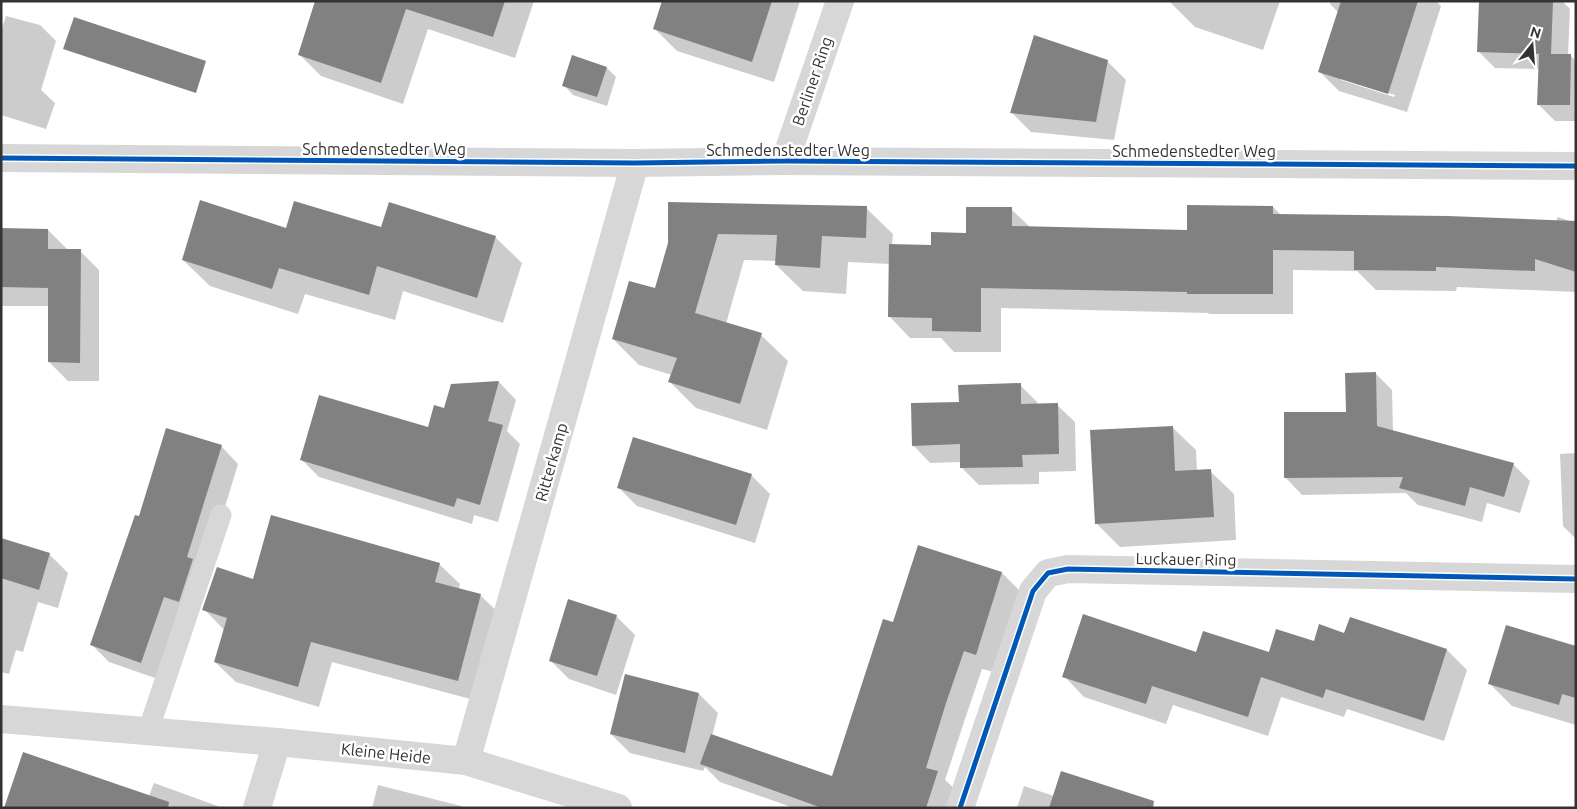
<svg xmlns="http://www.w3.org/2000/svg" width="1577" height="809" viewBox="0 0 1577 809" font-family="Ubuntu,sans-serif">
<rect width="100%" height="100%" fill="#fff"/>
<g fill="#0003" fill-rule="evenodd">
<path d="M 317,1 L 534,1 L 515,58 L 428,29 L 403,104 L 321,76 L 299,54 Z"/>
<path d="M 664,1 L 800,1 L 774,82 L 677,51 L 655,29 Z"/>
<path d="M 1169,1 L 1280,1 L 1263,50 L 1195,27 Z"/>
<path d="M 1331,1 L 1436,1 L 1441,6 L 1407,112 L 1339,91 L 1320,72 L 1339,13 L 1330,4 ZM 1341,78 L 1395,95 L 1394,97 L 1341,80 Z"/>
<path d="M 1480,1 L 1562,1 L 1570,9 L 1568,56 L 1571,56 L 1576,61 L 1576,121 L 1555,121 L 1538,104 L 1539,69 L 1495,68 L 1479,52 Z"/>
<path d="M 6,16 L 40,25 L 56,41 L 41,90 L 55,103 L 46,129 L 1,115 L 1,31 Z"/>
<path d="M 1107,61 L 1126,80 L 1114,140 L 1031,132 L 1012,113 Z"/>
<path d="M 607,68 L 616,77 L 607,106 L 573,95 L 564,85 Z"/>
<path d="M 670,203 L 866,208 L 893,234 L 892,245 L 932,246 L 967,235 L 1011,209 L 1031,228 L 1188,231 L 1273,207 L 1281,215 L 1556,221 L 1558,217 L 1576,223 L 1576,292 L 1457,287 L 1456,291 L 1376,290 L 1357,271 L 1293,270 L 1293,314 L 1209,314 L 1208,313 L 1001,308 L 1001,352 L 954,352 L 941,338 L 910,338 L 890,317 L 890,264 L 848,262 L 846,294 L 803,291 L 776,265 L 777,261 L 744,260 L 726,324 L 761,335 L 788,361 L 767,430 L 696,408 L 670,382 L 672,375 L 639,365 L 613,339 L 656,290 L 669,243 Z"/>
<path d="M 381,228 L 495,237 L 522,263 L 503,323 L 403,291 L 395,320 L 305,294 L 298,314 L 210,286 L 183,260 Z"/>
<path d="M 1,230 L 48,230 L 67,249 L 80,251 L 99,270 L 99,381 L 68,381 L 49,362 L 49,306 L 1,306 Z"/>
<path d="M 1375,373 L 1392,390 L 1393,431 L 1513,464 L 1530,481 L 1520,513 L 1487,503 L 1482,522 L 1418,505 L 1406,493 L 1302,495 L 1286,478 L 1347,413 Z"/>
<path d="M 499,382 L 516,400 L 507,431 L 520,444 L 498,522 L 474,515 L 472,524 L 319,477 L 301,459 L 428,428 L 445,410 Z"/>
<path d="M 1020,385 L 1037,402 L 1038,405 L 1057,405 L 1075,422 L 1076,471 L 1039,472 L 1039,484 L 979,485 L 962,468 L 962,462 L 930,463 L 913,445 L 960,403 Z"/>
<path d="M 1172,427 L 1196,450 L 1197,471 L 1210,471 L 1234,494 L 1236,540 L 1120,547 L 1096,523 Z"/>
<path d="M 221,446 L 238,464 L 205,573 L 158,679 L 109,662 L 91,644 L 140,518 Z"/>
<path d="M 1576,453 L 1576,539 L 1563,526 L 1560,454 Z"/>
<path d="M 751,475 L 770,494 L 755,543 L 637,506 L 618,487 Z"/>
<path d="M 1,540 L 49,554 L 68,573 L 58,608 L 38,602 L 23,652 L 16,650 L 9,674 L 1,672 Z"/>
<path d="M 439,564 L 460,584 L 459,589 L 480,595 L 501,615 L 478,701 L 332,662 L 319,707 L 236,682 L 215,662 L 224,630 L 204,609 L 254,581 Z"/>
<path d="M 1002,573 L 1020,591 L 994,672 L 982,669 L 964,722 L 945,780 L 956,790 L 950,808 L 794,808 L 720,782 L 705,767 L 703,771 L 630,753 L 611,734 L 699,694 L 718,713 L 712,736 L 833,778 L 894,624 Z"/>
<path d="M 616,616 L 635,635 L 616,695 L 569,679 L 550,660 Z"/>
<path d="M 1345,634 L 1447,650 L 1467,670 L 1444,741 L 1347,709 L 1344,717 L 1281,697 L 1268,736 L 1173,705 L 1166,724 L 1084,697 L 1064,676 L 1197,653 L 1268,653 Z"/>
<path d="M 1576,647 L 1576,725 L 1512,706 L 1490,684 Z"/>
<path d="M 154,783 L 223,808 L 5,808 L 149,796 Z"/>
<path d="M 378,785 L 461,806 L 463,808 L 372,808 Z"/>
<path d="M 1024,786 L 1054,796 L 1114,808 L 1017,808 Z"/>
</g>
<g fill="#818181">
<path d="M 315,1 L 505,1 L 493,37 L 406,9 L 381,83 L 298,55 Z"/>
<path d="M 662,1 L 772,1 L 752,62 L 653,29 Z"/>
<path d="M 1341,1 L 1418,1 L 1388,94 L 1318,72 Z"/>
<path d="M 1479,1 L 1553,1 L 1551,54 L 1571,54 L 1570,105 L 1537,105 L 1539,54 L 1544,54 L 1477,52 Z"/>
<path d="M 74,17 L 206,61 L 196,93 L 63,49 Z"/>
<path d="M 1034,35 L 1108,60 L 1096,122 L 1010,113 Z"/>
<path d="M 572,55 L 607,67 L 597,97 L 562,86 Z"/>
<path d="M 200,200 L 286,228 L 294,201 L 381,227 L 389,202 L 496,236 L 477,298 L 377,266 L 369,295 L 279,268 L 272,289 L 182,260 Z"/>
<path d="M 668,202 L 867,206 L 866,238 L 822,236 L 820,268 L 775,265 L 777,235 L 718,234 L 695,313 L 762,333 L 740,404 L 668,382 L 677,358 L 612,339 L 629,281 L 655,288 L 668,243 Z"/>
<path d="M 1187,205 L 1273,206 L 1273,214 L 1448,216 L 1576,221 L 1576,272 L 1535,259 L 1535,271 L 1436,267 L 1436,271 L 1354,270 L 1354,251 L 1273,250 L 1273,294 L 1187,294 L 1187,292 L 981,288 L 981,332 L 932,331 L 932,318 L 888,317 L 889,244 L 931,245 L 931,232 L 966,233 L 966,207 L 1012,207 L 1012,226 L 1187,230 Z"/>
<path d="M 1,228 L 48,229 L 48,249 L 81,249 L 80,363 L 48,362 L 48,288 L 1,287 Z"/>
<path d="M 1376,372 L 1377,426 L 1514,463 L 1504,497 L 1470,487 L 1465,506 L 1399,488 L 1403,477 L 1284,478 L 1284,412 L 1346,412 L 1345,373 Z"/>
<path d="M 499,381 L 488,421 L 503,425 L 480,505 L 457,498 L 454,507 L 300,460 L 319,395 L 428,427 L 434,405 L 444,408 L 451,384 Z"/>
<path d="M 1021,383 L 1021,404 L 1058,403 L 1059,454 L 1022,455 L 1023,467 L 960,468 L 960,444 L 912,446 L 911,403 L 959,402 L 958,385 Z"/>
<path d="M 1173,426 L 1175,471 L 1211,469 L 1214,517 L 1095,524 L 1090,430 Z"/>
<path d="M 166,428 L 222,445 L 187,557 L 193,559 L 179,602 L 164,597 L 141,663 L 90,645 L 135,515 L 139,516 Z"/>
<path d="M 633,437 L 752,474 L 736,525 L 617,488 Z"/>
<path d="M 271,515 L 440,563 L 435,582 L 481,594 L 458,681 L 311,642 L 298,687 L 214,662 L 227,618 L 202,610 L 217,567 L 253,579 Z"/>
<path d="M 1,538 L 50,553 L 39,590 L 1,578 Z"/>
<path d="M 918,545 L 1002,572 L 976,655 L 964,651 L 946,703 L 926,768 L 938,771 L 926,808 L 822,808 L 700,764 L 711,734 L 832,776 L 883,619 L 893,622 Z"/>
<path d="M 568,599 L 617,615 L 597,676 L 549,661 Z"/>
<path d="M 1083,614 L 1196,652 L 1203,631 L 1269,652 L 1263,671 L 1276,629 L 1314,641 L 1319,624 L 1344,633 L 1350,617 L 1447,649 L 1424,721 L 1326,689 L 1323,698 L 1261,677 L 1248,717 L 1152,686 L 1146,704 L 1062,677 Z"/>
<path d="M 1506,625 L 1576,646 L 1576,698 L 1562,694 L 1559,705 L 1488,684 Z"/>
<path d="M 625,674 L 699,693 L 685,753 L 610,734 Z"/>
<path d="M 23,752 L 169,802 L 168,808 L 4,808 Z"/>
<path d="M 1061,771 L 1154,801 L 1153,808 L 1049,808 Z"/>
</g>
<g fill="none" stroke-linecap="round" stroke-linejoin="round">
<path stroke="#d7d7d7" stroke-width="21" d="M 148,731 L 221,515"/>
<g stroke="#d7d7d7" stroke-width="28">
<path d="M 1,158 L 635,163 L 785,161 L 1576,166"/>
<path d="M 785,161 L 840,1"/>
<path d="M 1,719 L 277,742 L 466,761 L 618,808"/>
<path d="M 466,761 L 635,163"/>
<path d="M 257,808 L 277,742"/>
<path d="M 960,808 L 1033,591 L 1048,573 L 1068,569 L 1576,579"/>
</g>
<g stroke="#fff" stroke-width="8">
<g id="cycleway">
<path d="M 1,158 L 635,163 L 785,161 L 1576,166"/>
<path d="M 960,808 L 1033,591 L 1048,573 L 1068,569 L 1576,579"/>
</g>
</g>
<use href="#cycleway" stroke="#0057b8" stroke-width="5"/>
</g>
<g text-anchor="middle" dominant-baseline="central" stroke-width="5" stroke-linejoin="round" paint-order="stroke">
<g font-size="16" fill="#333" stroke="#fff">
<text transform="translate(812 81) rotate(-71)">Berliner Ring</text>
<text x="384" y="149">Schmedenstedter Weg</text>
<text x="788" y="150">Schmedenstedter Weg</text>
<text x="1194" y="151">Schmedenstedter Weg</text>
<text transform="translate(551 462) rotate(-74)">Ritterkamp</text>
<text transform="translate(1186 559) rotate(1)">Luckauer Ring</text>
<text transform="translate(386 753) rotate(6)">Kleine Heide</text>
</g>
</g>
<rect width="1577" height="809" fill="none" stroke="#333333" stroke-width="5"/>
<g transform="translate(1532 45) rotate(17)" stroke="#ffffff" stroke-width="4" paint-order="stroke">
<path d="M0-4L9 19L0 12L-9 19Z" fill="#333333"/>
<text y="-8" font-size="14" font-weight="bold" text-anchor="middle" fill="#333333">N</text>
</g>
</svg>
